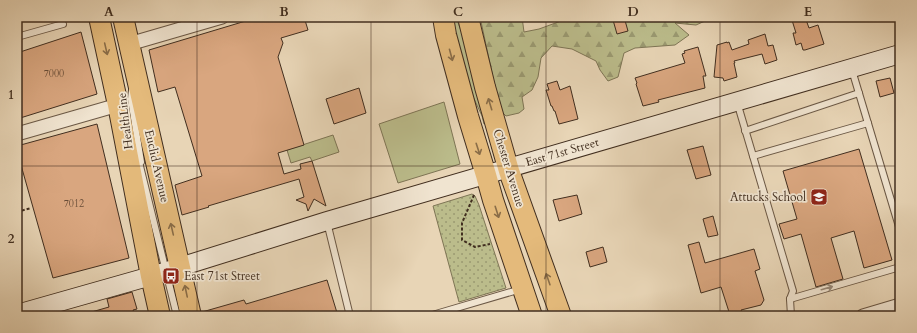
<svg xmlns="http://www.w3.org/2000/svg" width="917" height="333" viewBox="0 0 917 333" font-family="Cardo,serif">
<defs>
<pattern id="forest-firs" width="22" height="20" patternUnits="userSpaceOnUse"><rect width="22" height="20" fill="#bbbc8b"/><path d="M5 1l3.5 6h-7zM16 11l3.5 6h-7z" fill="#9a9971"/></pattern>
<pattern id="park-dots" width="8" height="8" patternUnits="userSpaceOnUse"><rect width="8" height="8" fill="#bbbc8b"/><path d="M2 2h.1M6 6h.1" fill="none" stroke="#9a9971" stroke-width="1.8" stroke-linecap="round"/></pattern>
</defs>
<rect width="100%" height="100%" fill="#e8d5b6"/>
<filter id="stains"><feTurbulence type="fractalNoise" baseFrequency=".005" numOctaves="4"/><feColorMatrix values="0 0 0 0 .2 0 0 0 0 .09 0 0 0 0 .02 0 0 0 .5 -.17"/></filter>
<radialGradient id="worn" r=".72"><stop offset=".6" stop-color="#630" stop-opacity="0"/><stop offset="1" stop-color="#630" stop-opacity=".3"/></radialGradient>
<g fill="#bbbc8b" stroke="#7e7555">
<path d="M 451,17 L 456,17 L 464,39 L 487,123 L 484,124 L 482,116 L 470,90 Z"/>
<path d="M 444,102 L 460,164 L 398,183 L 379,124 Z"/>
<path d="M 333,135 L 339,152 L 312,161 L 310,157 L 291,163 L 287,150 Z"/>
</g>
<path fill="url(#forest-firs)" stroke="#7e7555" d="M 480,17 L 522,17 L 524,32 L 539,29 L 572,17 L 714,17 L 696,25 L 675,23 L 689,35 L 675,45 L 635,48 L 624,53 L 618,77 L 608,81 L 600,70 L 596,61 L 572,49 L 552,46 L 541,58 L 538,77 L 532,90 L 522,97 L 524,109 L 519,113 L 506,116 L 500,110 Z"/>
<path fill="url(#park-dots)" stroke="#7e7555" d="M 472,194 L 475,196 L 479,205 L 506,288 L 459,302 L 433,206 Z"/>
<g fill="#d9a67f" stroke="#412e1f">
<path d="M 259,17 L 304,17 L 308,30 L 281,38 L 283,43 L 278,57 L 304,145 L 278,153 L 284,174 L 301,169 L 300,164 L 312,161 L 326,206 L 314,199 L 308,211 L 306,204 L 296,200 L 304,197 L 299,179 L 208,206 L 209,207 L 182,215 L 175,185 L 202,176 L 175,87 L 158,92 L 149,50 Z"/>
<path d="M 622,17 L 624,17 L 628,31 L 617,34 L 613,20 Z"/>
<path d="M 791,17 L 805,17 L 809,28 L 818,25 L 824,44 L 805,50 L 803,50 L 801,43 L 796,45 L 793,33 L 796,33 Z"/>
<path d="M 81,32 L 97,94 L 17,119 L 17,53 Z"/>
<path d="M 765,34 L 768,46 L 773,45 L 777,60 L 765,64 L 762,54 L 734,61 L 735,63 L 734,63 L 737,77 L 724,81 L 723,78 L 714,77 L 717,45 L 727,42 L 727,43 L 729,42 L 732,50 L 749,44 L 748,40 Z"/>
<path d="M 698,47 L 706,76 L 703,76 L 705,88 L 658,100 L 659,102 L 643,106 L 636,84 L 637,83 L 635,78 L 685,63 L 682,54 L 685,53 L 684,51 Z"/>
<path d="M 890,78 L 894,93 L 880,97 L 876,81 Z"/>
<path d="M 557,81 L 560,90 L 570,86 L 578,119 L 559,124 L 555,111 L 554,111 L 552,106 L 551,106 L 546,90 L 549,90 L 547,84 Z"/>
<path d="M 359,88 L 366,113 L 334,124 L 326,99 Z"/>
<path d="M 97,124 L 129,258 L 53,278 L 17,151 L 17,146 Z"/>
<path d="M 703,146 L 711,175 L 696,179 L 687,150 Z"/>
<path d="M 859,149 L 892,260 L 864,268 L 854,231 L 831,238 L 843,279 L 816,287 L 801,234 L 784,239 L 779,224 L 797,219 L 783,171 Z"/>
<path d="M 577,195 L 582,214 L 559,221 L 553,200 Z"/>
<path d="M 713,216 L 718,235 L 708,237 L 703,219 Z"/>
<path d="M 699,242 L 705,263 L 754,249 L 760,269 L 755,271 L 764,300 L 761,305 L 741,310 L 742,312 L 738,313 L 736,316 L 734,314 L 730,315 L 721,287 L 701,293 L 688,245 Z"/>
<path d="M 603,247 L 607,262 L 590,267 L 586,252 Z"/>
<path d="M 327,280 L 338,316 L 202,316 L 202,312 L 244,300 L 246,304 Z"/>
<path d="M 132,292 L 137,309 L 133,310 L 135,316 L 89,316 L 88,313 L 109,307 L 107,299 Z"/>
</g>
<g fill="none" stroke-linecap="round" stroke-linejoin="round">
<g stroke="#6b5845" stroke-width="8">
<g id="lane">
<path d="M 17,37 L 63,24"/>
<path d="M 852,70 L 900,230"/>
<path d="M 132,90 L 131,99 L 141,162"/>
<path d="M 737,102 L 793,291 L 790,299 L 791,316"/>
<path d="M 745,131 L 859,93"/>
<path d="M 753,156 L 868,123"/>
<path d="M 138,158 L 177,316"/>
<path d="M 327,222 L 350,316"/>
<path d="M 790,299 L 900,267"/>
<path d="M 429,316 L 521,289"/>
</g>
</g>
<g stroke="#6b5845" stroke-width="15">
<g id="street">
<path d="M 129,44 L 222,17"/>
<path d="M 17,134 L 118,105"/>
<path d="M 863,316 L 900,305"/>
</g>
</g>
<g stroke="#412e1f" stroke-width="20">
<path id="secondary" d="M 17,314 L 151,276 L 327,221 L 900,54"/>
</g>
<g stroke="#412e1f" stroke-width="22">
<g id="primary">
<path d="M 99,17 L 118,105 L 151,276 L 160,316"/>
<path d="M 123,17 L 191,316"/>
<path d="M 443,17 L 446,35 L 468,116 L 486,175 L 493,200 L 532,316"/>
<path d="M 468,17 L 485,87 L 509,171 L 561,316"/>
</g>
</g>
<g stroke="#412e1f" stroke-width="2" stroke-dasharray="3 2" stroke-linecap="butt">
<path d="M 474,195 L 462,223 L 462,240 L 475,247 L 490,244"/>
<path d="M 17,212 L 31,208"/>
</g>
<use href="#lane" stroke="#f0e4d0" stroke-width="6"/>
<use href="#street" stroke="#f0e4d0" stroke-width="13"/>
<use href="#secondary" stroke="#f0e4d0" stroke-width="18"/>
<use href="#primary" stroke="#e4ba7b" stroke-width="20"/>
</g>
<defs><path id="oneway-shaft" d="M-6 0H5M1.5-3L5.5 0L1.5 3" fill="none" stroke-width="1.6" stroke-linecap="round" stroke-linejoin="round"/></defs>
<g stroke="#8a6d48">
<use href="#oneway-shaft" transform="translate(106 49) rotate(77)"/>
<use href="#oneway-shaft" transform="translate(451 55) rotate(75)"/>
<use href="#oneway-shaft" transform="translate(490 104) rotate(-107)"/>
<use href="#oneway-shaft" transform="translate(478 149) rotate(72)"/>
<use href="#oneway-shaft" transform="translate(497 212) rotate(72)"/>
<use href="#oneway-shaft" transform="translate(172 229) rotate(-103)"/>
<use href="#oneway-shaft" transform="translate(548 279) rotate(-109)"/>
<use href="#oneway-shaft" transform="translate(186 291) rotate(-102)"/>
</g>
<use stroke="#988978" href="#oneway-shaft" transform="translate(827 288) rotate(-16)"/>
<path fill="none" stroke="#412e1f" stroke-width="1" stroke-opacity="0.55" d="M 197,17 L 197,316M 371,17 L 371,316M 546,17 L 546,316M 720,17 L 720,316M 17,166 L 900,166"/>
<defs>
<g id="school-square" transform="scale(0.9)"><rect x="-9" y="-9" width="18" height="18" rx="4" fill="#8f2418" stroke="#f0e4d0"/><path d="M0-5L7-2L0 1L-7-2ZM-4 1L0 2.5L4 1V4Q0 6-4 4Z" fill="#fff"/></g>
<g id="bus-square" transform="scale(0.9)"><rect x="-9" y="-9" width="18" height="18" rx="4" fill="#8f2418" stroke="#f0e4d0"/><path d="M-5-6H5V4H4V6H2V4H-2V6H-4V4H-5ZM-3.5-4V0h7V-4ZM-3.5 1.2v1.5H-2V1.2ZM2 1.2v1.5H3.5V1.2Z" fill="#fff"/></g>
</defs>
<g fill-rule="evenodd">
<use href="#school-square" x="819" y="197"/>
<use href="#bus-square" x="171" y="276"/>
</g>
<g text-anchor="middle" dominant-baseline="central" stroke-width="3.5" stroke-linejoin="round" paint-order="stroke">
<g font-size="10" fill="#674c37">
<text x="54" y="74">7000</text>
<text x="74" y="204">7012</text>
</g>
<g font-size="12" fill="#412e1f" stroke="#f0e4d0">
<text transform="translate(125 121) rotate(-97)">HealthLine</text>
<text transform="translate(562 152) rotate(-16)">East 71st Street</text>
<text transform="translate(157 166) rotate(77)">Euclid Avenue</text>
<text transform="translate(509 168) rotate(73)">Chester Avenue</text>
</g>
<g font-size="12" fill="#412e1f" stroke="#f0e4d0" text-anchor="end">
<text x="806" y="197">Attucks School</text>
<text x="184" y="276" text-anchor="start">East 71st Street</text>
</g>
</g>
<rect width="917" height="333" fill="none" stroke="#e8d5b6" stroke-width="44"/>
<rect x="22" y="22" width="873" height="289" fill="none" stroke="#412e1f" stroke-width="1.5"/>
<g font-size="13" text-anchor="middle" font-weight="bold" fill="#412e1f">
<text x="109" y="16">A</text>
<text x="284" y="16">B</text>
<text x="458" y="16">C</text>
<text x="633" y="16">D</text>
<text x="808" y="16">E</text>
<text x="11" y="99">1</text>
<text x="11" y="243">2</text>
</g>
<rect width="100%" height="100%" filter="url(#stains)"/>
<rect width="100%" height="100%" fill="url(#worn)"/>
</svg>
